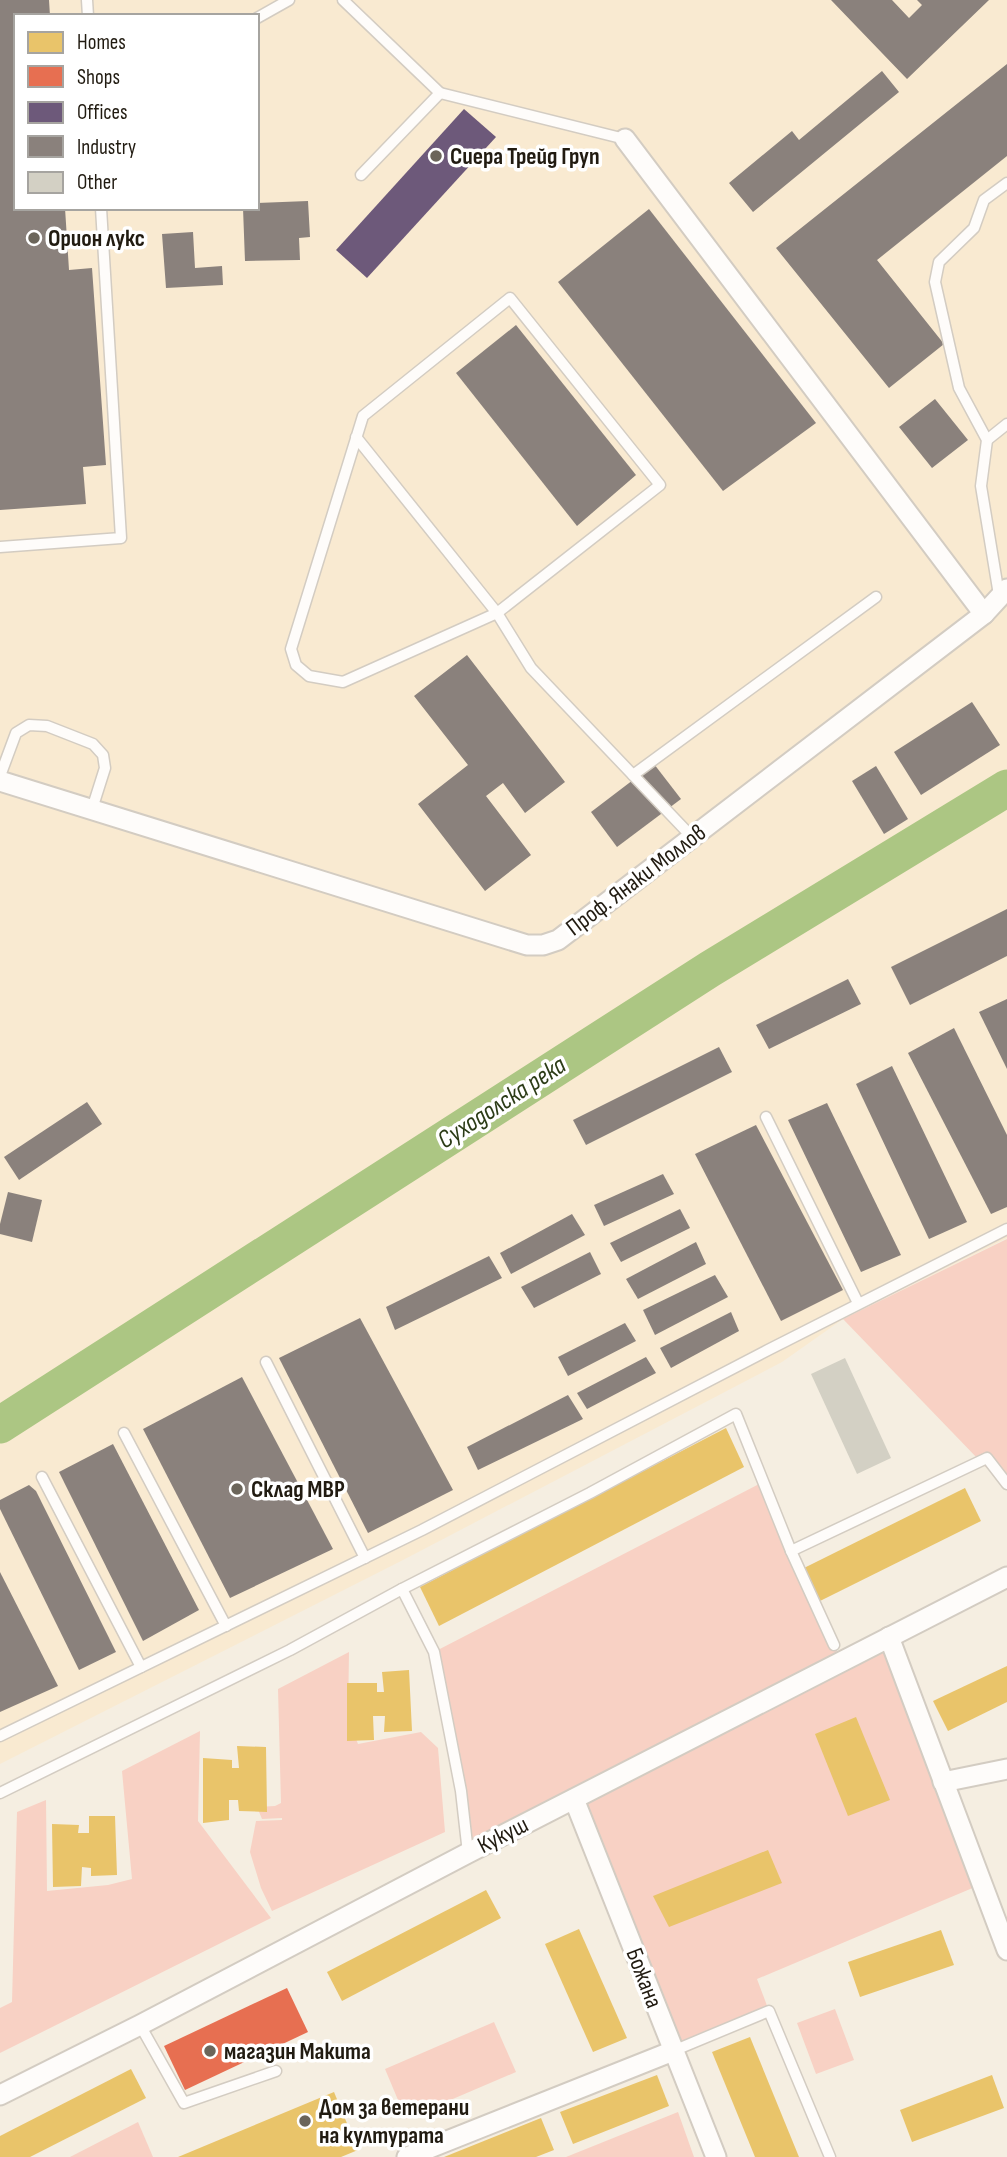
<svg xmlns="http://www.w3.org/2000/svg" width="1007" height="2157" viewBox="0 0 1007 2157" font-family="'Sofia Sans Condensed',sans-serif">
<rect width="100%" height="100%" fill="#f5eee1"/>
<path fill="#f9ead1" fill-rule="evenodd" d="M 0,0 L 1007,0 L 1007,1238 L 843,1319 L 782,1362 L 403,1560 L 0,1764 ZM 16,16 L 257,16 L 257,208 L 16,208 Z"/>
<g fill="#f8d1c4">
<path d="M 1007,1239 L 1007,1489 L 843,1319 Z"/>
<path d="M 763,1482 L 791,1551 L 841,1661 L 889,1637 L 982,1884 L 757,1979 L 769,2011 L 673,2051 L 574,1800 L 468,1853 L 434,1652 Z"/>
<path d="M 349,1652 L 348,1718 L 358,1744 L 421,1732 L 438,1748 L 445,1832 L 272,1911 L 261,1888 L 250,1852 L 256,1821 L 282,1820 L 282,1818 L 262,1819 L 257,1807 L 275,1806 L 281,1803 L 278,1689 Z"/>
<path d="M 200,1731 L 198,1821 L 271,1918 L 0,2053 L 0,2008 L 12,2002 L 17,1812 L 46,1800 L 47,1891 L 108,1885 L 132,1879 L 122,1771 Z"/>
<path d="M 835,2009 L 854,2060 L 816,2074 L 797,2023 Z"/>
<path d="M 494,2022 L 516,2072 L 406,2119 L 385,2069 Z"/>
<path d="M 678,2112 L 694,2157 L 566,2157 Z"/>
<path d="M 138,2122 L 153,2157 L 70,2157 Z"/>
</g>
<g fill="#e9c46a">
<path d="M 726,1428 L 744,1467 L 439,1626 L 420,1587 Z"/>
<path d="M 965,1488 L 981,1521 L 818,1602 L 802,1569 Z"/>
<path d="M 1007,1666 L 1007,1702 L 948,1731 L 933,1701 Z"/>
<path d="M 409,1670 L 412,1731 L 384,1732 L 385,1716 L 373,1716 L 374,1740 L 347,1741 L 347,1683 L 377,1683 L 377,1692 L 384,1692 L 382,1672 Z"/>
<path d="M 856,1717 L 890,1800 L 848,1816 L 815,1734 Z"/>
<path d="M 237,1746 L 266,1747 L 267,1812 L 239,1811 L 238,1800 L 229,1800 L 229,1820 L 203,1823 L 203,1758 L 232,1760 L 232,1768 L 239,1768 Z"/>
<path d="M 89,1816 L 115,1816 L 117,1875 L 91,1876 L 91,1868 L 82,1867 L 81,1886 L 53,1887 L 52,1824 L 79,1825 L 78,1833 L 89,1833 Z"/>
<path d="M 768,1850 L 782,1883 L 669,1927 L 653,1896 Z"/>
<path d="M 486,1890 L 501,1918 L 342,2001 L 327,1972 Z"/>
<path d="M 579,1929 L 627,2038 L 593,2052 L 545,1944 Z"/>
<path d="M 941,1930 L 954,1965 L 860,1997 L 848,1962 Z"/>
<path d="M 750,2037 L 799,2157 L 755,2157 L 712,2052 Z"/>
<path d="M 131,2069 L 146,2098 L 30,2157 L 0,2157 L 0,2136 Z"/>
<path d="M 657,2075 L 669,2106 L 573,2144 L 560,2112 Z"/>
<path d="M 992,2075 L 1004,2108 L 912,2142 L 900,2110 Z"/>
<path d="M 334,2092 L 358,2150 L 341,2157 L 178,2157 Z"/>
<path d="M 541,2118 L 554,2150 L 536,2157 L 444,2157 Z"/>
</g>
<path fill="#e76f51" d="M 287,1988 L 308,2032 L 185,2090 L 164,2046 Z"/>
<path fill="#6d597a" d="M 464,109 L 496,137 L 367,278 L 336,250 Z"/>
<g fill="#8a817c">
<path d="M 0,0 L 49,0 L 50,16 L 16,16 L 16,208 L 65,208 L 69,270 L 92,268 L 106,465 L 83,467 L 86,504 L 0,510 Z"/>
<path d="M 831,0 L 892,0 L 909,18 L 922,5 L 917,0 L 989,0 L 907,79 Z"/>
<path d="M 1007,64 L 1007,156 L 877,260 L 944,344 L 889,388 L 776,248 Z"/>
<path d="M 882,71 L 899,92 L 753,212 L 729,183 L 792,131 L 799,140 Z"/>
<path d="M 308,201 L 310,237 L 299,238 L 300,260 L 245,261 L 243,208 L 257,208 L 257,203 Z"/>
<path d="M 649,209 L 816,423 L 723,491 L 558,282 Z"/>
<path d="M 193,232 L 195,268 L 222,266 L 223,285 L 166,288 L 162,234 Z"/>
<path d="M 516,325 L 636,475 L 577,526 L 456,373 Z"/>
<path d="M 935,399 L 968,440 L 932,468 L 899,427 Z"/>
<path d="M 467,655 L 565,782 L 525,813 L 503,783 L 486,796 L 531,855 L 485,891 L 418,804 L 468,765 L 414,696 Z"/>
<path d="M 972,702 L 1000,745 L 921,795 L 894,752 Z"/>
<path d="M 654,764 L 681,799 L 617,847 L 591,812 Z"/>
<path d="M 876,766 L 908,819 L 884,834 L 852,781 Z"/>
<path d="M 1007,909 L 1007,956 L 910,1005 L 891,967 Z"/>
<path d="M 848,979 L 861,1004 L 769,1049 L 756,1025 Z"/>
<path d="M 1007,999 L 1007,1069 L 979,1012 Z"/>
<path d="M 954,1028 L 1007,1135 L 1007,1207 L 991,1214 L 908,1053 Z"/>
<path d="M 719,1047 L 732,1072 L 586,1145 L 573,1120 Z"/>
<path d="M 892,1066 L 967,1222 L 929,1239 L 856,1084 Z"/>
<path d="M 87,1102 L 102,1124 L 19,1180 L 4,1157 Z"/>
<path d="M 827,1103 L 901,1255 L 861,1272 L 788,1120 Z"/>
<path d="M 756,1125 L 843,1290 L 781,1321 L 695,1154 Z"/>
<path d="M 663,1174 L 674,1194 L 604,1226 L 594,1205 Z"/>
<path d="M 8,1192 L 42,1200 L 32,1242 L 0,1234 L 0,1224 Z"/>
<path d="M 680,1209 L 690,1228 L 621,1262 L 610,1243 Z"/>
<path d="M 572,1214 L 585,1235 L 511,1274 L 500,1253 Z"/>
<path d="M 696,1242 L 706,1264 L 638,1299 L 626,1279 Z"/>
<path d="M 590,1252 L 601,1274 L 534,1308 L 521,1287 Z"/>
<path d="M 489,1256 L 502,1278 L 395,1330 L 386,1307 Z"/>
<path d="M 715,1275 L 728,1297 L 655,1335 L 643,1310 Z"/>
<path d="M 731,1312 L 739,1331 L 671,1368 L 660,1348 Z"/>
<path d="M 360,1318 L 453,1490 L 368,1533 L 279,1358 Z"/>
<path d="M 625,1323 L 636,1341 L 568,1376 L 558,1357 Z"/>
<path d="M 646,1357 L 656,1373 L 587,1409 L 577,1393 Z"/>
<path d="M 242,1377 L 333,1549 L 230,1598 L 143,1429 Z"/>
<path d="M 568,1395 L 583,1419 L 478,1470 L 467,1447 Z"/>
<path d="M 113,1444 L 199,1610 L 143,1641 L 59,1472 Z"/>
<path d="M 29,1485 L 36,1491 L 116,1652 L 79,1670 L 0,1509 L 0,1500 Z"/>
<path d="M 0,1572 L 58,1686 L 0,1712 Z"/>
</g>
<g fill="none" stroke-linecap="round" stroke-linejoin="round">
<path stroke="#acc683" stroke-width="37" d="M 0,1425 L 710,969 L 1007,788"/>
</g>
<path fill="#d3d0c4" d="M 845,1358 L 891,1458 L 857,1474 L 811,1374 Z"/>
<g fill="none" stroke-linecap="round" stroke-linejoin="round">
<g stroke="#d3ccc2" stroke-width="13">
<g id="lane">
<path d="M 87,0 L 88,16"/>
<path d="M 343,0 L 440,93 L 361,175"/>
<path d="M 257,18 L 289,0"/>
<path d="M 440,93 L 625,139"/>
<path d="M 356,437 L 497,613 L 343,682 L 309,676 L 296,665 L 291,649 L 363,416 L 510,298 L 660,485 L 497,613 L 531,668 L 692,837"/>
<path d="M 987,440 L 1007,424"/>
<path d="M 0,547 L 121,538 L 101,208"/>
<path d="M 999,595 L 981,486 L 987,440 L 959,388 L 935,282 L 939,262 L 974,228 L 984,200 L 1007,183"/>
<path d="M 633,775 L 876,597"/>
<path d="M 0,776 L 16,733 L 29,725 L 47,726 L 93,744 L 103,755 L 105,768 L 92,809"/>
<path d="M 766,1117 L 858,1303"/>
<path d="M 266,1362 L 365,1558"/>
<path d="M 124,1433 L 226,1626"/>
<path d="M 42,1477 L 141,1667"/>
<path d="M 791,1551 L 987,1458 L 1007,1484"/>
<path d="M 402,1589 L 434,1652 L 461,1791 L 468,1853"/>
<path d="M 0,1736 L 422,1530 L 768,1350 L 1007,1229"/>
<path d="M 0,1793 L 290,1650 L 402,1589 L 590,1493 L 736,1414 L 791,1551 L 834,1645"/>
<path d="M 140,2025 L 184,2103 L 276,2071"/>
<path d="M 673,2051 L 769,2011 L 830,2157"/>
</g>
</g>
<g stroke="#d3ccc2" stroke-width="23">
<g id="street">
<path d="M 625,139 L 984,614"/>
<path d="M 0,781 L 527,945 L 543,945 L 558,940 L 984,614 L 1007,589"/>
<path d="M 889,1637 L 1007,1950"/>
<path d="M 943,1782 L 1007,1769"/>
<path d="M 574,1799 L 716,2157"/>
<path d="M 0,2095 L 140,2025 L 468,1853 L 1007,1577"/>
<path d="M 407,2157 L 673,2051"/>
</g>
</g>
<use href="#lane" stroke="#fefcfa" stroke-width="10"/>
<use href="#street" stroke="#fefcfa" stroke-width="19"/>
</g>
<g fill="#6b655a" stroke="#fff" stroke-width="2.5">
<circle cx="436" cy="156" r="7"/>
<circle cx="34" cy="238" r="7"/>
<circle cx="237" cy="1489" r="7"/>
<circle cx="210" cy="2051" r="7"/>
<circle cx="305" cy="2121" r="7"/>
</g>
<g text-anchor="middle" dominant-baseline="central" stroke-width="7" stroke-linejoin="round" paint-order="stroke">
<g font-size="24" font-weight="bold" fill="#211b11" stroke="#fff" text-anchor="start">
<text x="450" y="156">Сиера Трейд Груп</text>
<text x="48" y="238">Орион лукс</text>
<text x="251" y="1489">Склад МВР</text>
<text x="224" y="2051">магазин Макита</text>
<text x="319" y="2107">Дом за ветерани<tspan x="319" dy="28">на културата</tspan></text>
</g>
<g font-size="24" fill="#211b11" stroke="#fff">
<text transform="translate(636 880) rotate(-37)">Проф. Янаки Моллов</text>
<text transform="translate(503 1835) rotate(-27)">Кукуш</text>
<text transform="translate(644 1978) rotate(69)">Божана</text>
</g>
<g font-size="26" font-style="italic" fill="#2c3c17" stroke="#fff">
<text transform="translate(502 1103) rotate(-33)">Суходолска река</text>
</g>
</g>
<rect x="14" y="14" width="245" height="196" fill="#ffffff" stroke="#a6a4a0" stroke-width="2"/>
<rect x="28" y="32" width="35" height="21" fill="#e9c46a" stroke="#a6a4a0" stroke-width="2"/>
<text x="77" y="49" font-size="21" fill="#211b11">Homes</text>
<rect x="28" y="66" width="35" height="21" fill="#e76f51" stroke="#a6a4a0" stroke-width="2"/>
<text x="77" y="84" font-size="21" fill="#211b11">Shops</text>
<rect x="28" y="102" width="35" height="21" fill="#6d597a" stroke="#a6a4a0" stroke-width="2"/>
<text x="77" y="119" font-size="21" fill="#211b11">Offices</text>
<rect x="28" y="136" width="35" height="21" fill="#8a817c" stroke="#a6a4a0" stroke-width="2"/>
<text x="77" y="154" font-size="21" fill="#211b11">Industry</text>
<rect x="28" y="172" width="35" height="21" fill="#d3d0c4" stroke="#a6a4a0" stroke-width="2"/>
<text x="77" y="189" font-size="21" fill="#211b11">Other</text>
</svg>
